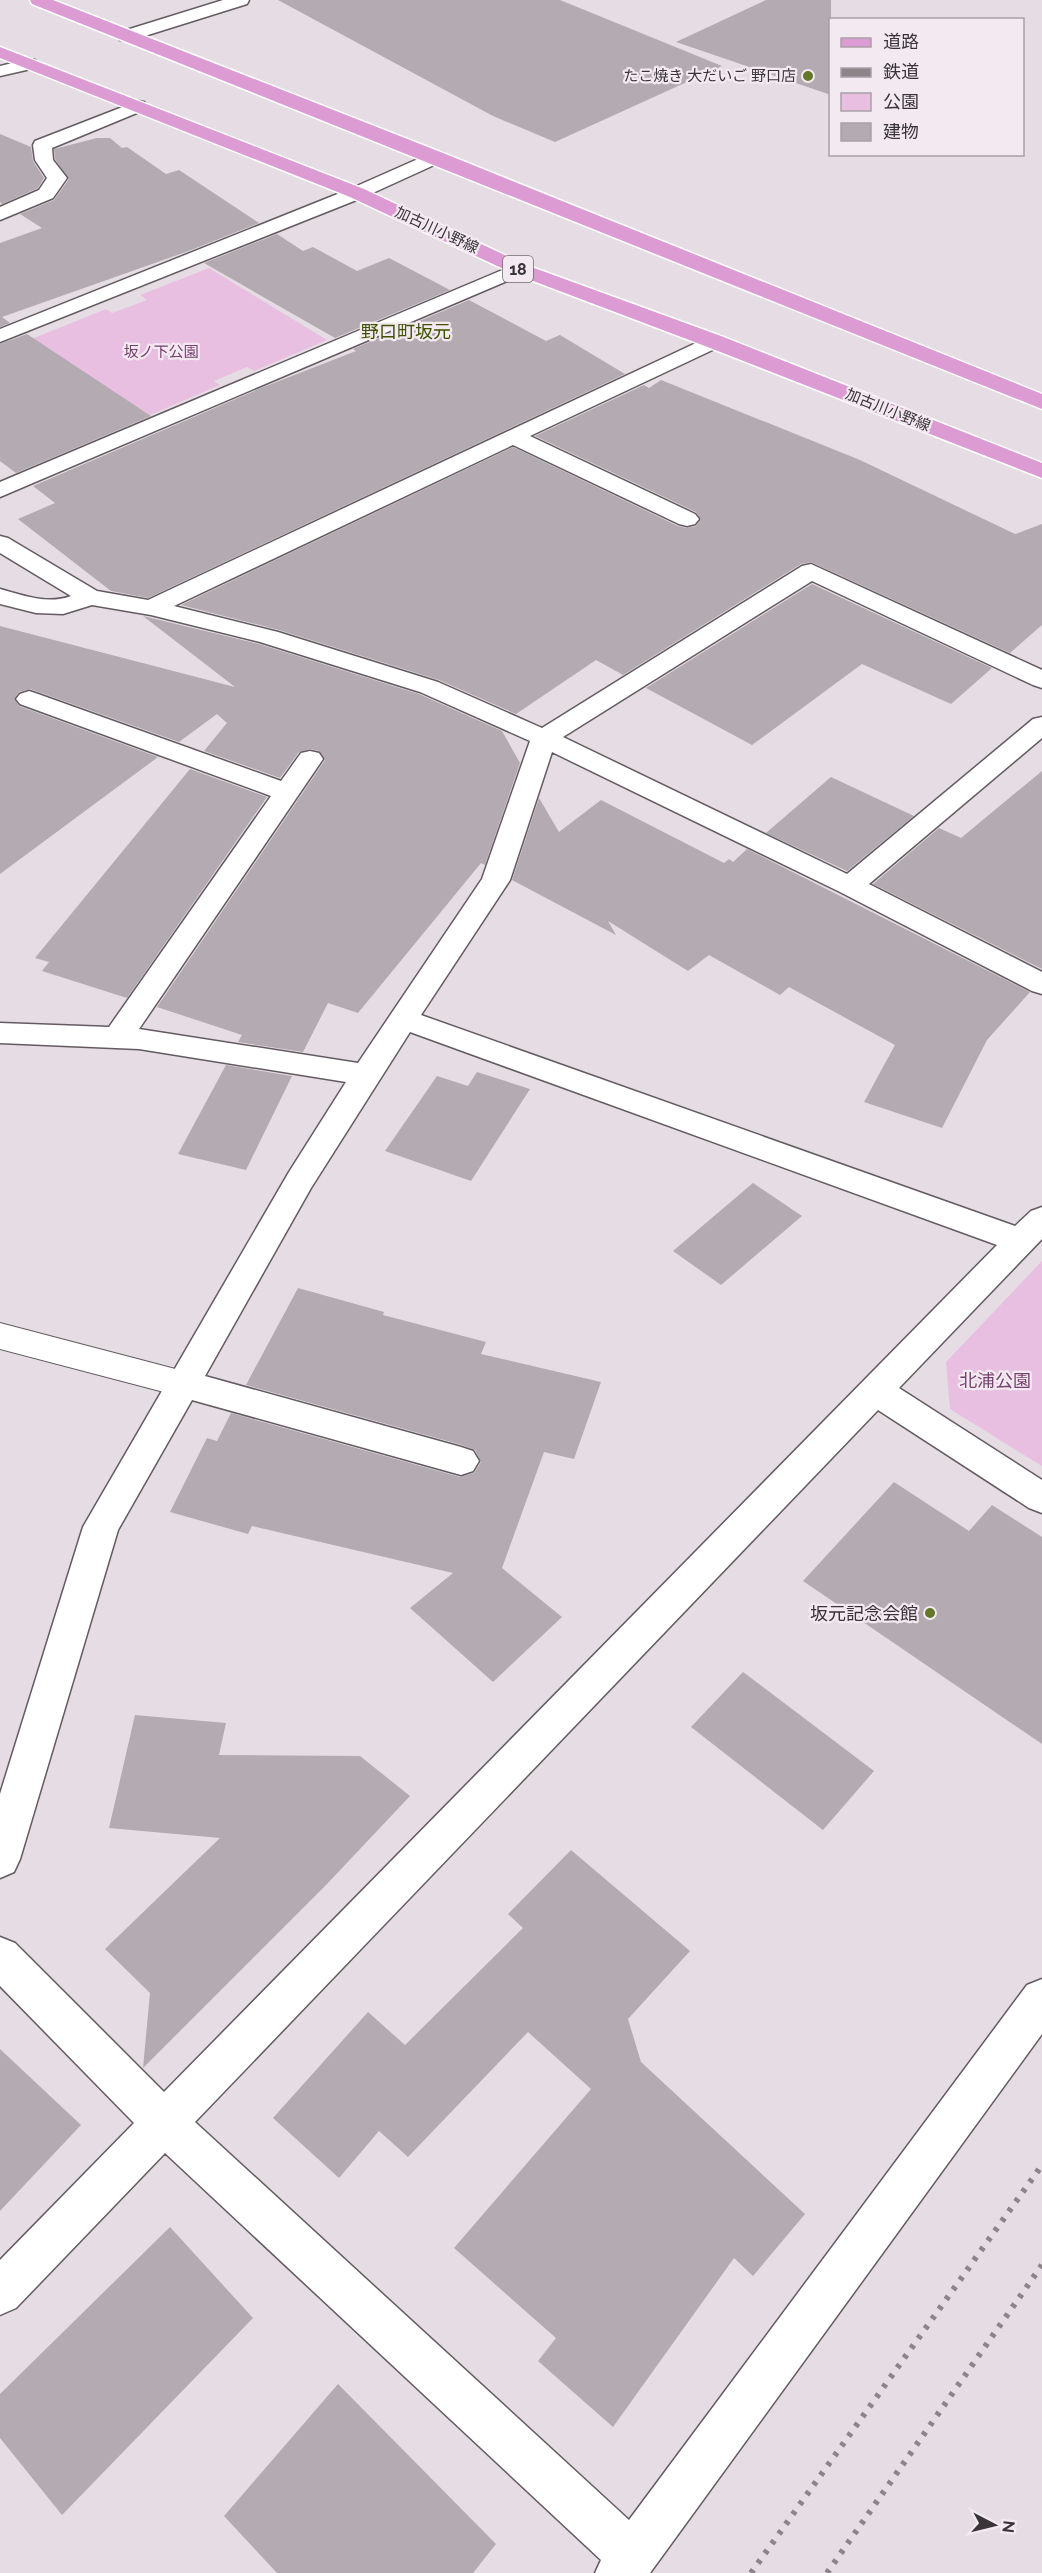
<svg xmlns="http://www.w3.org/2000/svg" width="1042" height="2573" viewBox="0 0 1042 2573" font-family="Raleway,'Noto Sans JP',sans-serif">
<rect width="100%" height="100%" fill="#e6dde4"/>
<g fill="#e8bfe0">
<path d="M 209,268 L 327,340 L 254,371 L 247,367 L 214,381 L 220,385 L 150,415 L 29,340 L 106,309 L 112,313 L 147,300 L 140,295 Z"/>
<path d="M 1042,1261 L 1042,1466 L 950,1409 L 946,1362 Z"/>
</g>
<g fill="#b3abb1">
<path d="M 278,0 L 560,0 L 722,66 L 555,142 L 493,116 Z"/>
<path d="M 766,0 L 831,0 L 831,95 L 676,42 Z"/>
<path d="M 0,134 L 31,147 L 33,161 L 44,178 L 38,188 L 2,204 L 0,202 Z"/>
<path d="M 97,138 L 110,138 L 122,148 L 127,147 L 166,174 L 179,170 L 259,223 L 186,252 L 2,317 L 10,323 L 0,327 L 0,243 L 42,228 L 20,214 L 54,200 L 69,179 L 55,159 L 54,149 Z"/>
<path d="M 277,234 L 303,251 L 313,247 L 357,271 L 389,258 L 450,290 L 335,338 L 204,263 Z"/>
<path d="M 469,300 L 546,341 L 560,335 L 625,374 L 148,598 L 111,591 L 18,519 L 55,503 L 33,486 L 261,388 L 356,351 L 353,349 Z"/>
<path d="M 27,334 L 151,416 L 16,473 L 0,461 L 0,344 Z"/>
<path d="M 661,380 L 860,460 L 1015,534 L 1042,524 L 1042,625 L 1010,653 L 811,562 L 801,564 L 623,675 L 596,660 L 516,714 L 439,680 L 279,630 L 181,605 L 513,447 L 678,526 L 686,528 L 696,526 L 701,519 L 696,512 L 535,436 L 644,385 L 649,388 Z"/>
<path d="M 812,584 L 992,668 L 951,704 L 862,664 L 752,745 L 646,688 Z"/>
<path d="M 143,616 L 259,644 L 419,694 L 502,731 L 520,763 L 485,865 L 481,863 L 358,1013 L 328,1003 L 303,1052 L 238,1042 L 242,1035 L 157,1007 L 325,760 L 319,751 L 310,749 L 299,752 L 280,778 L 204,751 L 227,723 L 217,714 L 179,742 L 30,689 L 19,692 L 14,699 L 19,706 L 158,757 L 0,874 L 0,626 L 235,687 Z"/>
<path d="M 190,769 L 267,797 L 127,998 L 42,971 L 49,962 L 35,958 Z"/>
<path d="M 1042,771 L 1042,969 L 873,884 L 939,828 L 961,838 Z"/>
<path d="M 831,777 L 914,816 L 847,871 L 766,833 Z"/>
<path d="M 539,798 L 559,832 L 601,800 L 724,863 L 729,859 L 733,862 L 747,849 L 1030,992 L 987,1040 L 942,1128 L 864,1102 L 895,1045 L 789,987 L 780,995 L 709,955 L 688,971 L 608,921 L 616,935 L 512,880 Z"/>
<path d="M 226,1065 L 292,1076 L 246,1170 L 178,1154 Z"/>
<path d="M 477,1072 L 530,1089 L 471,1181 L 385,1151 L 437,1076 L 468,1086 Z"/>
<path d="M 753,1183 L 802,1216 L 721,1285 L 673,1251 Z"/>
<path d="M 298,1288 L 384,1312 L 383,1315 L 486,1342 L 481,1354 L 601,1382 L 574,1459 L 544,1452 L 502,1568 L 562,1617 L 493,1682 L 410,1608 L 453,1573 L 252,1526 L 248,1534 L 170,1512 L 207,1438 L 217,1441 L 231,1413 L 460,1477 L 474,1473 L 481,1462 L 475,1450 L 462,1445 L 246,1385 Z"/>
<path d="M 894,1482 L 969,1531 L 992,1505 L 1042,1537 L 1042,1744 L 803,1581 Z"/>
<path d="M 743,1672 L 874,1771 L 823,1830 L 691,1727 Z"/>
<path d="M 135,1715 L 226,1723 L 219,1755 L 360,1756 L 410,1796 L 327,1884 L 143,2068 L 150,1993 L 105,1949 L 220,1838 L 109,1828 Z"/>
<path d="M 571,1850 L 690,1951 L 628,2019 L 641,2062 L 805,2214 L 753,2276 L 734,2258 L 613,2427 L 538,2361 L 556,2338 L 454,2248 L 591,2089 L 528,2032 L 408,2157 L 379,2131 L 339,2178 L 273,2118 L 368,2012 L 405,2045 L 523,1928 L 508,1914 Z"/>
<path d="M 0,2049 L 81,2125 L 0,2211 Z"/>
<path d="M 170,2227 L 253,2318 L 62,2515 L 0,2438 L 0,2394 Z"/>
<path d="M 338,2384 L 496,2544 L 473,2573 L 277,2573 L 224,2516 Z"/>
</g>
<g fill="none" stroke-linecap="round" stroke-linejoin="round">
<g stroke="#635b61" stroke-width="2">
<path id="service" d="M 0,1323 L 183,1371 L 195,1375 L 199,1384 L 195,1393 L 183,1397 L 0,1349 Z"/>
</g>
<g stroke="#635b61" stroke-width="3">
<g id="minor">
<path d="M 223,0 L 249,0 L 247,4 L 132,40 L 120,40 L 117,36 L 120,32 Z"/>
<path d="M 29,59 L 35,60 L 38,64 L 35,68 L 0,76 L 0,66 Z"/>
<path d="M 138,101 L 144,102 L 147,106 L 144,110 L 52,148 L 53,160 L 67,178 L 53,198 L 0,220 L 0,207 L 39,190 L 47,178 L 35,160 L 33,145 L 35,141 Z"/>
<path d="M 436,151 L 443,153 L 445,157 L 443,161 L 364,197 L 0,342 L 0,329 L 350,189 Z"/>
<path d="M 519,263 L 526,265 L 529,269 L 526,273 L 0,497 L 0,482 Z"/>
<path d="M 713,335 L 721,336 L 724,341 L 721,346 L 530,436 L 695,514 L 699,519 L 695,524 L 687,526 L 679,524 L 513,445 L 174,606 L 278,632 L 438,682 L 542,728 L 802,566 L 811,564 L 1042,670 L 1042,688 L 1033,685 L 812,581 L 563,737 L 847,874 L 1033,719 L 1042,717 L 1042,738 L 869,884 L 1042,972 L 1042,994 L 1032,991 L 840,892 L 552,752 L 510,880 L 421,1015 L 1015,1226 L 1031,1211 L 1042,1207 L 1042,1239 L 899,1388 L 1042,1480 L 1042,1513 L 1029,1508 L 878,1410 L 195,2122 L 629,2520 L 1027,1985 L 1042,1979 L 1042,2034 L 650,2573 L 595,2573 L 601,2560 L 165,2153 L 16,2308 L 0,2315 L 0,2260 L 134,2123 L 0,1986 L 0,1937 L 15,1943 L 164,2092 L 997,1245 L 410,1032 L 311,1188 L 205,1376 L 461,1447 L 473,1451 L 479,1461 L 473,1471 L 461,1475 L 192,1400 L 118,1530 L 20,1859 L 14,1872 L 0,1878 L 0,1794 L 83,1527 L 289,1172 L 346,1082 L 139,1049 L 0,1043 L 0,1023 L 109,1027 L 271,796 L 20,704 L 16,699 L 20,694 L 29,691 L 38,694 L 281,781 L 301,753 L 310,751 L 319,753 L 323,759 L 139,1029 L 358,1063 L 482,879 L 530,741 L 420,692 L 260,642 L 151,615 L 92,605 L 63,614 L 36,613 L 0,604 L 0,589 C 23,595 47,605 71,596 L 0,553 L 0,536 L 8,538 L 97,591 L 148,600 Z"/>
</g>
</g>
<g stroke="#fff" stroke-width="3">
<g id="primary">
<path d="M 30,0 L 53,0 L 443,153 L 1042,394 L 1042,409 L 32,4 Z"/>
<path d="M 0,47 L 364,189 L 526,265 L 721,336 L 1042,463 L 1042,478 L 705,346 L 512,273 L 350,197 L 0,58 Z"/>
</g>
</g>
<use href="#service" fill="#fff" fill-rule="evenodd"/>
<use href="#minor" fill="#fff" fill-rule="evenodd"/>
<use href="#primary" fill="#dd9bd4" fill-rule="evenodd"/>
<g stroke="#8b8489" stroke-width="6" stroke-dasharray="4 8" stroke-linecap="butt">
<path d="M 751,2573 L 1042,2165"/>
<path d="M 827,2573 L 1042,2265"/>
</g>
</g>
<g fill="#627728" stroke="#f3eaf1" stroke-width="2">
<circle cx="808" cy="76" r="6"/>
<circle cx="930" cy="1613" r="6"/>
</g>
<g text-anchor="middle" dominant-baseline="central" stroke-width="4.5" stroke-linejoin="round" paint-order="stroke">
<g font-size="15" fill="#383437" stroke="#f3eaf1" text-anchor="end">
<text x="796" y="76">たこ焼き 大だいご 野口店</text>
</g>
<g font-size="15" fill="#383437" stroke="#f3eaf1">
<text transform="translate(437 230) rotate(25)">加古川小野線</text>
<text transform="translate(888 410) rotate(22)">加古川小野線</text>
</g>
<g font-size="15" fill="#784070" stroke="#f3eaf1">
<text x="161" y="352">坂ノ下公園</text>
</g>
<rect fill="#f3eaf1" stroke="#706b6f" stroke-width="1.5" x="503" y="256" width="30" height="26" rx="4.5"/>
<g font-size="16" font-weight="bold" fill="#383437">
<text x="518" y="269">18</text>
</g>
<g font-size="18" fill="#405200" stroke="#f3eaf1">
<text x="406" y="331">野口町坂元</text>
</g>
<g font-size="18" fill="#784070" stroke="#f3eaf1">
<text x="995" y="1380">北浦公園</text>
</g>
<g font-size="18" fill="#383437" stroke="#f3eaf1" text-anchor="end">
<text x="918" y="1613">坂元記念会館</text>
</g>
</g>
<rect x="829" y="18" width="195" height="138" fill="#f3eaf1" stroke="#a8a1a7" stroke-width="1.5"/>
<rect x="841" y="38" width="30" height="9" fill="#dd9bd4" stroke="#a8a1a7" stroke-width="1.5"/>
<text x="883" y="48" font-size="18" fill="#383437">道路</text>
<rect x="841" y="68" width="30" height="9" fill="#8b8489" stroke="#a8a1a7" stroke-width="1.5"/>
<text x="883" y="78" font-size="18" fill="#383437">鉄道</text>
<rect x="841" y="93" width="30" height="18" fill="#e8bfe0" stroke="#a8a1a7" stroke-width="1.5"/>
<text x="883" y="108" font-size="18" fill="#383437">公園</text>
<rect x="841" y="123" width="30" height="18" fill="#b3abb1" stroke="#a8a1a7" stroke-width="1.5"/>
<text x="883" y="138" font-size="18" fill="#383437">建物</text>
<g transform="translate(994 2525) rotate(97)" stroke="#f3eaf1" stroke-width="4.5" paint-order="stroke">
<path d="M0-4.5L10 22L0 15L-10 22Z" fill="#383437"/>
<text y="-9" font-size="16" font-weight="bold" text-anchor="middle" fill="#383437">N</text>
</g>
</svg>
